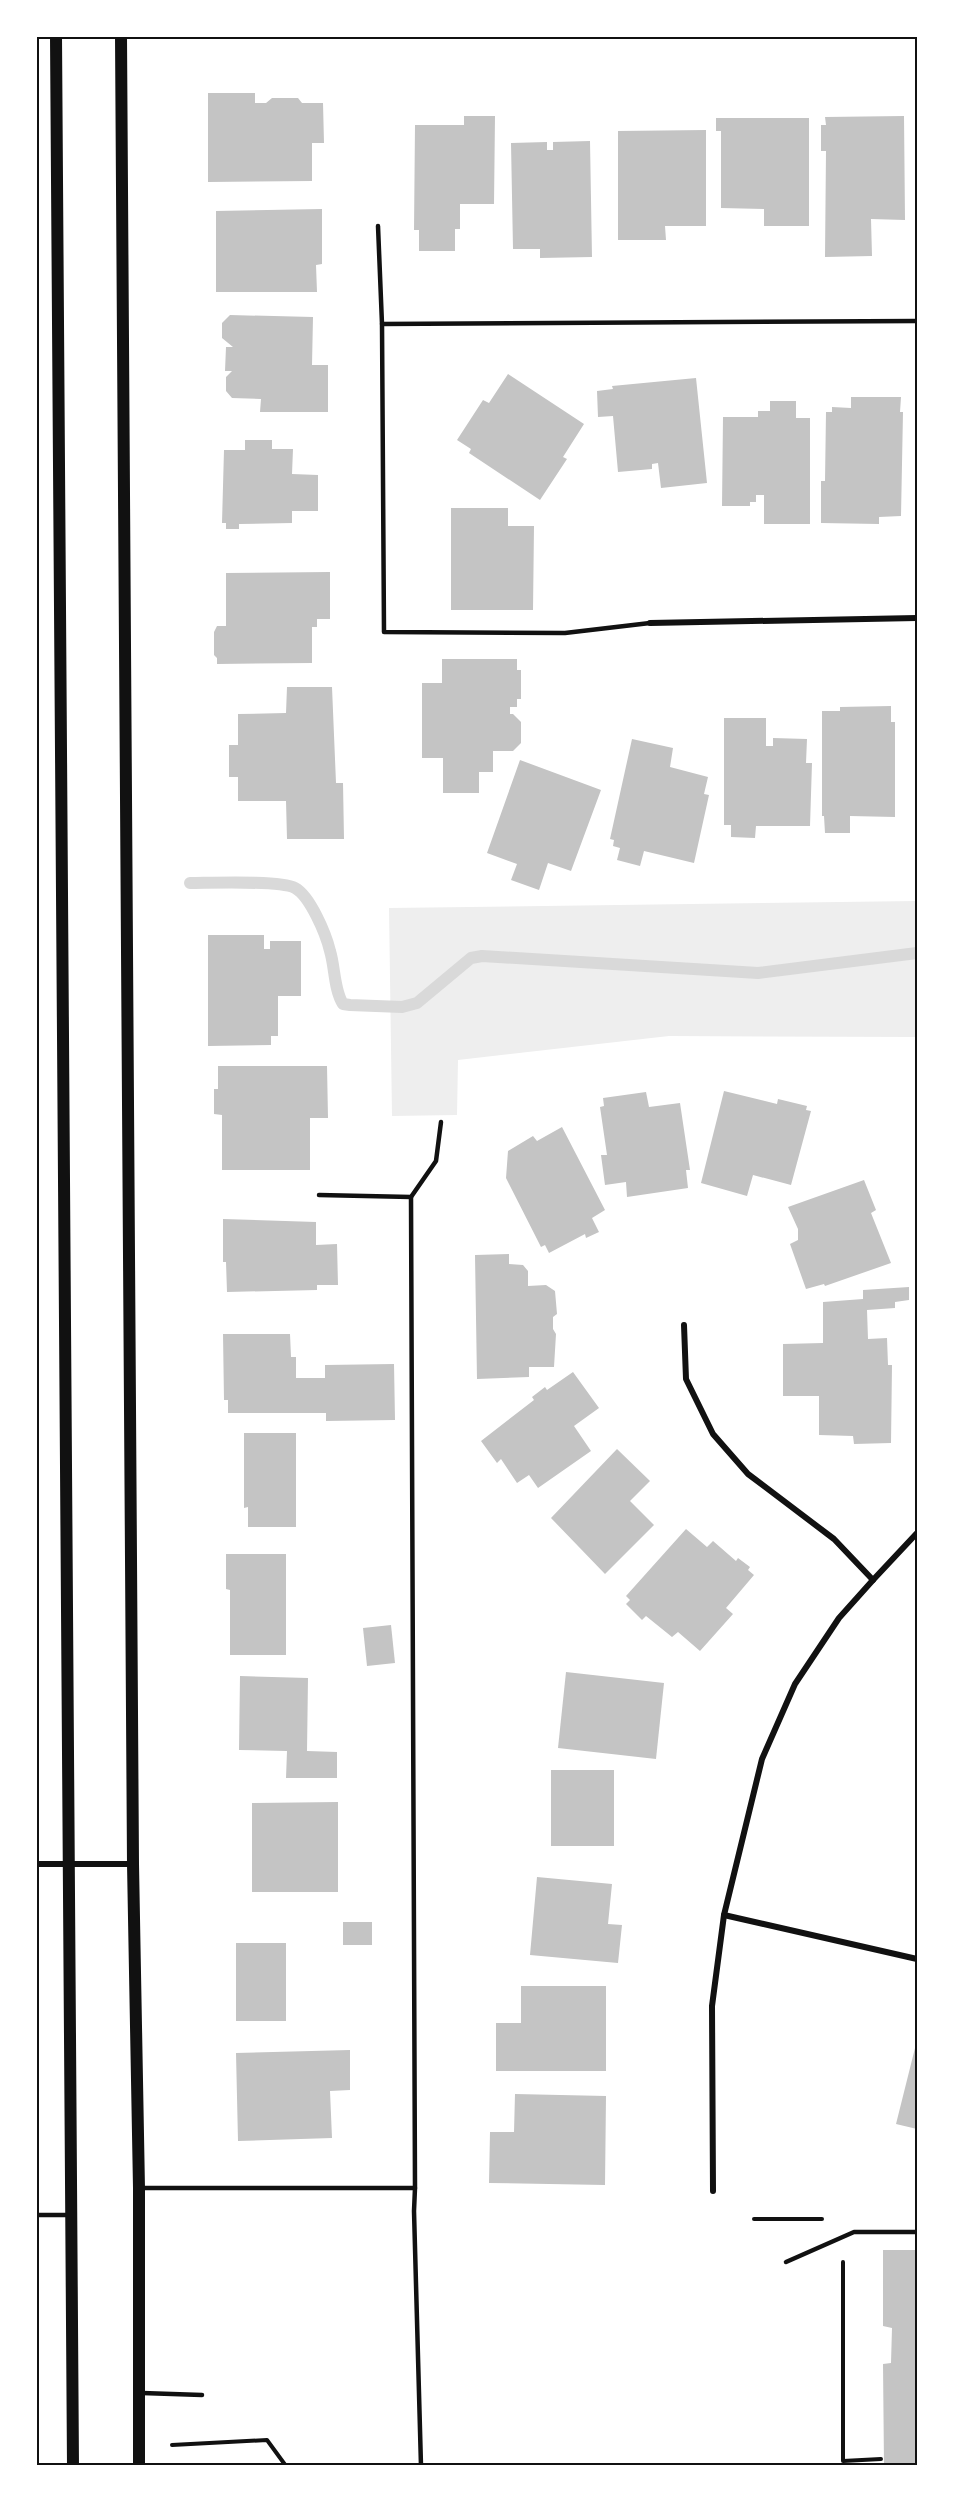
<svg xmlns="http://www.w3.org/2000/svg" width="953" height="2502" viewBox="0 0 953 2502" font-family="Cabin,sans-serif">
<rect width="100%" height="100%" fill="#fff"/>
<path fill="#eee" d="M 917,901 L 917,1037 L 669,1036 L 458,1060 L 457,1115 L 392,1116 L 389,908 Z"/>
<g fill="none" stroke-linecap="round" stroke-linejoin="round">
<path stroke="#d9d9d9" stroke-width="12" d="M 190,883 C 210,883 280,880 295,888 C 310,896 326,934 330,951 C 335,967 334,990 343,1004 L 350,1005 L 402,1007 L 417,1003 L 471,958 L 482,956 L 758,973 L 917,953"/>
</g>
<g fill="#c4c4c4">
<path d="M 208,93 L 255,93 L 255,103 L 266,103 L 272,98 L 298,98 L 302,103 L 323,103 L 324,143 L 312,143 L 312,181 L 208,182 Z"/>
<path d="M 464,116 L 495,116 L 494,204 L 460,204 L 460,229 L 455,229 L 455,251 L 419,251 L 419,230 L 414,230 L 415,125 L 464,125 Z"/>
<path d="M 904,116 L 905,220 L 871,219 L 872,256 L 825,257 L 826,151 L 821,151 L 821,125 L 826,125 L 825,117 Z"/>
<path d="M 716,118 L 809,118 L 809,226 L 764,226 L 764,209 L 721,208 L 721,131 L 716,131 Z"/>
<path d="M 706,130 L 706,226 L 665,226 L 666,240 L 618,240 L 618,131 Z"/>
<path d="M 590,141 L 592,257 L 540,258 L 540,249 L 513,249 L 511,143 L 547,142 L 547,150 L 553,150 L 553,142 Z"/>
<path d="M 322,209 L 322,264 L 316,265 L 317,292 L 216,292 L 216,211 Z"/>
<path d="M 230,315 L 313,317 L 312,365 L 328,365 L 328,412 L 260,412 L 261,399 L 232,398 L 226,391 L 226,377 L 232,371 L 225,371 L 226,347 L 233,347 L 222,338 L 222,323 Z"/>
<path d="M 508,374 L 584,424 L 563,457 L 567,459 L 540,500 L 469,453 L 471,449 L 457,440 L 483,400 L 489,403 Z"/>
<path d="M 696,378 L 707,483 L 661,488 L 658,463 L 652,464 L 652,469 L 618,472 L 613,416 L 598,417 L 597,391 L 613,389 L 612,386 Z"/>
<path d="M 851,397 L 901,397 L 900,412 L 903,412 L 901,516 L 879,517 L 879,524 L 821,523 L 821,481 L 825,481 L 826,412 L 832,412 L 832,407 L 851,408 Z"/>
<path d="M 770,401 L 796,401 L 796,418 L 810,418 L 810,524 L 764,524 L 764,495 L 756,495 L 756,502 L 750,502 L 750,506 L 722,506 L 723,417 L 758,417 L 758,411 L 770,411 Z"/>
<path d="M 245,440 L 272,440 L 272,449 L 293,449 L 292,474 L 318,475 L 318,511 L 292,511 L 292,523 L 239,524 L 239,529 L 226,529 L 226,523 L 222,523 L 224,450 L 245,450 Z"/>
<path d="M 451,508 L 508,508 L 508,526 L 534,526 L 533,610 L 451,610 Z"/>
<path d="M 330,572 L 330,619 L 317,619 L 317,627 L 312,627 L 312,663 L 217,664 L 217,658 L 214,655 L 214,632 L 217,626 L 226,626 L 226,573 Z"/>
<path d="M 442,659 L 517,659 L 517,670 L 521,670 L 521,699 L 517,699 L 517,707 L 510,707 L 510,714 L 513,714 L 521,722 L 521,743 L 513,751 L 493,751 L 493,772 L 479,772 L 479,793 L 443,793 L 443,758 L 422,758 L 422,683 L 442,683 Z"/>
<path d="M 287,687 L 332,687 L 336,783 L 343,783 L 344,839 L 287,839 L 286,801 L 238,801 L 238,777 L 229,777 L 229,745 L 238,745 L 238,714 L 286,713 Z"/>
<path d="M 891,706 L 891,722 L 895,722 L 895,817 L 850,816 L 850,833 L 825,833 L 824,816 L 822,816 L 822,711 L 840,711 L 840,707 Z"/>
<path d="M 724,718 L 766,718 L 766,746 L 773,746 L 773,738 L 807,739 L 806,763 L 812,763 L 810,826 L 756,826 L 755,838 L 731,837 L 731,825 L 724,825 Z"/>
<path d="M 632,739 L 673,748 L 670,767 L 708,777 L 704,794 L 709,795 L 694,863 L 644,851 L 640,866 L 617,860 L 620,848 L 613,846 L 614,840 L 610,839 Z"/>
<path d="M 520,760 L 601,790 L 571,871 L 548,863 L 539,890 L 511,880 L 517,864 L 487,853 Z"/>
<path d="M 208,935 L 264,935 L 264,949 L 270,949 L 270,941 L 301,941 L 301,996 L 278,996 L 278,1036 L 271,1036 L 271,1045 L 208,1046 Z"/>
<path d="M 218,1066 L 327,1066 L 328,1118 L 310,1118 L 310,1170 L 222,1170 L 222,1115 L 214,1114 L 214,1089 L 218,1089 Z"/>
<path d="M 724,1091 L 777,1104 L 778,1099 L 807,1106 L 806,1110 L 811,1111 L 791,1185 L 753,1175 L 747,1196 L 701,1183 Z"/>
<path d="M 646,1092 L 649,1107 L 680,1103 L 690,1170 L 686,1170 L 688,1188 L 627,1197 L 626,1182 L 605,1185 L 601,1155 L 607,1155 L 600,1107 L 604,1106 L 603,1098 Z"/>
<path d="M 562,1127 L 605,1210 L 592,1218 L 599,1232 L 586,1238 L 585,1234 L 549,1253 L 545,1245 L 541,1247 L 506,1178 L 508,1151 L 533,1136 L 537,1141 Z"/>
<path d="M 864,1180 L 876,1210 L 871,1213 L 891,1263 L 825,1286 L 824,1284 L 806,1289 L 790,1244 L 798,1240 L 798,1229 L 788,1207 Z"/>
<path d="M 223,1219 L 316,1222 L 316,1245 L 337,1244 L 338,1285 L 317,1285 L 317,1290 L 227,1292 L 226,1262 L 223,1262 Z"/>
<path d="M 509,1254 L 509,1264 L 523,1265 L 528,1271 L 528,1286 L 546,1285 L 555,1291 L 557,1314 L 553,1317 L 553,1329 L 556,1334 L 554,1367 L 529,1367 L 529,1377 L 477,1379 L 475,1255 Z"/>
<path d="M 909,1287 L 909,1300 L 895,1302 L 895,1308 L 867,1310 L 868,1339 L 887,1338 L 888,1365 L 892,1365 L 891,1443 L 854,1444 L 853,1436 L 819,1435 L 819,1396 L 783,1396 L 783,1344 L 823,1343 L 823,1302 L 863,1299 L 863,1290 Z"/>
<path d="M 223,1334 L 290,1334 L 291,1357 L 296,1357 L 296,1378 L 325,1378 L 325,1365 L 394,1364 L 395,1420 L 326,1421 L 326,1413 L 228,1413 L 228,1400 L 224,1400 Z"/>
<path d="M 573,1372 L 599,1408 L 574,1426 L 591,1451 L 538,1488 L 529,1475 L 517,1483 L 501,1459 L 497,1463 L 481,1441 L 534,1400 L 532,1397 L 545,1387 L 547,1390 Z"/>
<path d="M 244,1433 L 296,1433 L 296,1527 L 248,1527 L 248,1507 L 244,1508 Z"/>
<path d="M 617,1449 L 650,1481 L 630,1501 L 654,1525 L 605,1574 L 551,1518 Z"/>
<path d="M 686,1529 L 707,1547 L 713,1541 L 736,1561 L 738,1558 L 750,1567 L 748,1570 L 754,1575 L 726,1608 L 733,1614 L 700,1651 L 678,1632 L 672,1637 L 646,1616 L 642,1620 L 626,1604 L 630,1600 L 626,1596 Z"/>
<path d="M 226,1554 L 286,1554 L 286,1655 L 230,1655 L 230,1590 L 226,1589 Z"/>
<path d="M 391,1625 L 395,1663 L 367,1666 L 363,1628 Z"/>
<path d="M 566,1672 L 664,1683 L 656,1759 L 558,1748 Z"/>
<path d="M 240,1676 L 308,1678 L 307,1751 L 337,1752 L 337,1778 L 286,1778 L 287,1751 L 239,1750 Z"/>
<rect x="551" y="1770" width="63" height="76"/>
<path d="M 338,1802 L 338,1892 L 252,1892 L 252,1803 Z"/>
<path d="M 537,1877 L 612,1884 L 608,1924 L 622,1925 L 618,1963 L 530,1955 Z"/>
<rect x="343" y="1922" width="29" height="23"/>
<rect x="236" y="1943" width="50" height="78"/>
<path d="M 521,1986 L 606,1986 L 606,2071 L 496,2071 L 496,2023 L 521,2023 Z"/>
<path d="M 916,2044 L 917,2044 L 917,2129 L 896,2124 Z"/>
<path d="M 350,2050 L 350,2090 L 330,2091 L 332,2138 L 238,2141 L 236,2053 Z"/>
<path d="M 515,2094 L 606,2096 L 605,2185 L 489,2183 L 490,2132 L 514,2132 Z"/>
<path d="M 883,2250 L 917,2250 L 917,2466 L 884,2466 L 883,2364 L 891,2363 L 892,2328 L 883,2326 Z"/>
</g>
<g fill="none" stroke-linecap="round" stroke-linejoin="round">
<g stroke="#111" stroke-width="4">
<path d="M 754,2219 L 822,2219"/>
<path d="M 843,2262 L 843,2461 L 881,2459"/>
<path d="M 172,2445 L 267,2440 L 286,2466"/>
</g>
<g stroke="#111" stroke-width="4.5">
<path d="M 378,226 L 382,324"/>
<path d="M 650,623 L 565,633 L 384,632 L 382,324 L 917,321"/>
<path d="M 319,1195 L 411,1197 L 436,1161 L 441,1122"/>
<path d="M 139,2188 L 415,2188 L 411,1197"/>
<path d="M 415,2188 L 414,2211 L 421,2466"/>
<path d="M 36,2215 L 69,2215"/>
<path d="M 786,2262 L 854,2232 L 917,2232"/>
<path d="M 142,2393 L 202,2395"/>
</g>
<g stroke="#111" stroke-width="6">
<path d="M 650,623 L 917,618"/>
<path d="M 684,1325 L 686,1379 L 713,1434 L 748,1474 L 834,1539 L 873,1580 L 917,1533"/>
<path d="M 36,1864 L 133,1864"/>
<path d="M 724,1915 L 917,1959"/>
<path d="M 713,2191 L 712,2006 L 724,1915 L 762,1759 L 795,1684 L 839,1618 L 873,1580"/>
</g>
<g stroke="#111" stroke-width="12">
<path d="M 56,36 L 73,2466"/>
<path d="M 121,36 L 133,1864 L 139,2188 L 139,2466"/>
</g>
</g>
<rect width="953" height="2502" fill="none" stroke="#ffffff" stroke-width="75"/>
<rect x="38" y="38" width="878" height="2426" fill="none" stroke="#111" stroke-width="2"/>
</svg>
